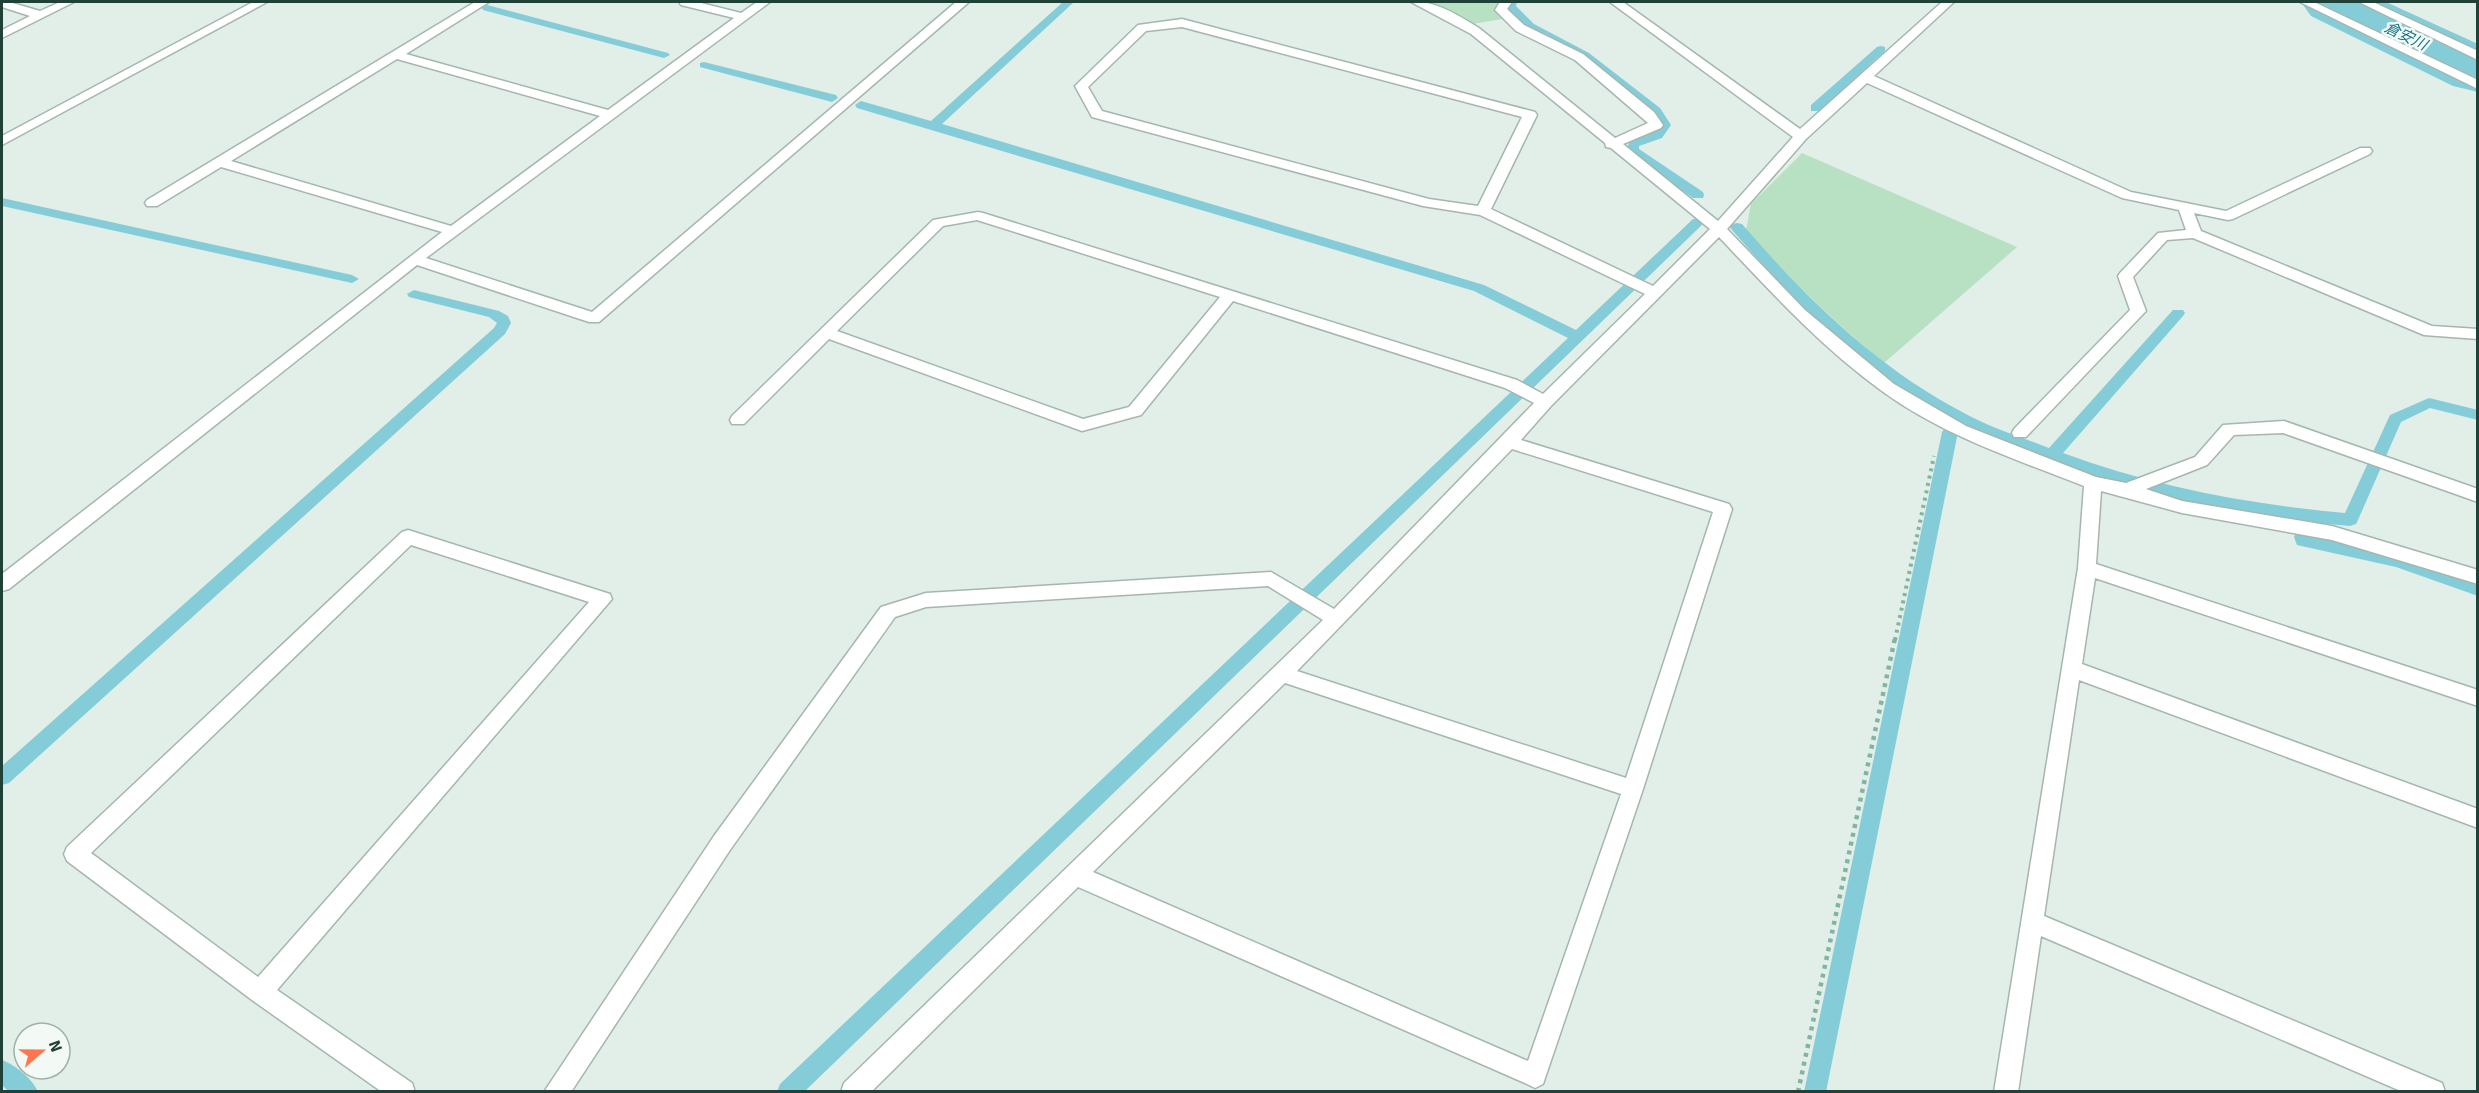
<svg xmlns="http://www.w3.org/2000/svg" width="2479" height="1093" viewBox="0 0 2479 1093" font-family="Signika,'Noto Sans JP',sans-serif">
<rect width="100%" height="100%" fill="#e2eee8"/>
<g fill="#b8e1c3">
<path d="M 1430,2 L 1499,2 L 1494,9 L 1502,19 L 1473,24 Z"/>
<path d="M 1802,153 L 2017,247 L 1884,363 C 1834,322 1789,278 1746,230 L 1751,204 Z"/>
</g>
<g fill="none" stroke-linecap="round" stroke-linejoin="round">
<g fill="#84cdd8" fill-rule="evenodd">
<path d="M 1063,2 L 1074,2 L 942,124 L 1484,285 L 1576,330 L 1693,219 L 1703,219 L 1705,222 L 804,1092 L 777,1092 L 780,1084 L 1568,338 L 1474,291 L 857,108 L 855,105 L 861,101 L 931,121 Z"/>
<path d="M 1507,2 L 1517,2 L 1516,6 L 1534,24 L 1589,53 L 1660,108 L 1671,125 L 1662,138 L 1639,146 L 1639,149 L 1703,192 L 1704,195 L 1703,198 L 1693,198 L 1626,150 L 1630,141 L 1654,132 L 1659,125 L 1651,113 L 1581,57 L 1526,28 L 1506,9 Z"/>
<path d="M 487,5 L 668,53 L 670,55 L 664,58 L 483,10 L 482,8 Z"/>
<path d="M 1881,46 L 1885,47 L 1885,51 L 1819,111 L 1811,111 L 1811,105 L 1877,47 Z"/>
<path d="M 704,62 L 836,95 L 838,98 L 832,102 L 700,67 L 700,63 Z"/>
<path d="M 2,198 L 352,275 L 359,279 L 352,283 L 2,206 Z"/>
<path d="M 1737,223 L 1742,224 C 1806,298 1876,367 1964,413 C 1991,428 2021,437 2049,448 L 2173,310 L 2183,310 L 2185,313 L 2183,316 L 2063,453 C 2155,487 2248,504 2345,513 L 2390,415 L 2429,398 L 2478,410 L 2478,420 L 2430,408 L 2401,422 L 2358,520 L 2356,524 L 2350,526 L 2305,522 L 2298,526 L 2292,524 L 2290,520 C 2260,515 2230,512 2200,505 C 2134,491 2071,469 2010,444 C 1977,431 1946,418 1916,399 C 1845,354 1787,293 1732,230 L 1730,227 L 1732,224 Z"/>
<path d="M 414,290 L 499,311 L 508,316 L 511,323 L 505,334 L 9,783 L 2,785 L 2,766 L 494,328 L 497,323 L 489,317 L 409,297 L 407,294 Z"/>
<path d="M 1950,427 L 1955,428 L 1958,432 L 1826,1092 L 1804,1092 L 1942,432 L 1945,428 Z"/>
<path d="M 2302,531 L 2308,533 L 2310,536 L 2398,555 L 2478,583 L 2478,596 L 2396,567 L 2297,545 L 2294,537 L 2296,533 Z"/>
<path d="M 2,1060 C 15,1065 32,1078 38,1092 L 9,1092 L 2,1085 Z"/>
</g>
<path fill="#84cdd8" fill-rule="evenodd" d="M 2301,2 L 2386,2 L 2478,44 L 2478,92 L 2453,86 L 2311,16 Z"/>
<g stroke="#a4b7af" stroke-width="3">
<g id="street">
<path d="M 2,2 L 9,2 L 40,11 L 60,2 L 74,2 L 2,38 L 2,30 L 30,16 L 2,7 Z"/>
<path d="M 253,2 L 267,2 L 2,145 L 2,136 Z"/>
<path d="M 475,2 L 489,2 L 406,54 L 608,110 L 734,18 L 681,5 L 679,2 L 697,2 L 741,13 L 757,2 L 770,2 L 426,258 L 592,312 L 956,2 L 969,2 L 599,322 L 589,322 L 417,265 L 9,589 L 2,591 L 2,574 L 442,232 L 221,167 L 157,206 L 147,206 L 145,203 L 147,200 ZM 397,59 L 600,116 L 451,226 L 231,161 Z"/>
<path d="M 1411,2 C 1435,0 1459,16 1479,28 L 1615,138 L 1648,123 L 1575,60 L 1516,31 L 1495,10 L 1500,2 L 1512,2 L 1507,9 L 1524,25 L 1583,54 L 1654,112 L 1663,125 L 1661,128 L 1623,144 L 1718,221 L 1793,137 L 1610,2 L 1623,2 L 1800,129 L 1942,2 L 1954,2 L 1874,76 L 2131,192 L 2226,211 L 2360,148 L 2370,148 L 2372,151 L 2370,154 L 2233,219 L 2228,220 L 2194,213 L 2201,231 L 2432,326 L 2478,329 L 2478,339 L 2424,335 L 2193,238 L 2167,240 L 2133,277 L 2146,311 L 2143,314 L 2026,437 L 2014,437 L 2012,433 L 2014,429 L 2130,310 L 2118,276 L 2120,273 L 2158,233 L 2186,230 L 2179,210 L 2122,198 L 1867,83 L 1806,139 L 1727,229 L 1805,310 L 1894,384 L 1966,426 L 2096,477 L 2126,483 L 2195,457 L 2223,425 L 2284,421 L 2478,489 L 2478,502 L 2283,433 L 2234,435 L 2207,465 L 2146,489 L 2182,501 L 2332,526 L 2478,570 L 2478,584 L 2332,540 L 2182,513 L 2101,491 L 2096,564 L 2478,690 L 2478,706 L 2095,578 L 2082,664 L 2478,809 L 2478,828 L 2079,680 L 2044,916 L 2442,1083 L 2445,1092 L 2403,1092 L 2041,936 L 2018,1092 L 1994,1092 L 2078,568 L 2084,486 C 2015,459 1942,435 1882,391 C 1821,347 1770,291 1719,237 L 1551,406 L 1521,440 L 1729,504 L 1732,509 L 1643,789 L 1543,1084 L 1535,1088 L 1527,1084 L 1078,887 L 871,1092 L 841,1092 L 844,1083 L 1323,620 L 1268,586 L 926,607 L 895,617 L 730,850 L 571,1092 L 544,1092 L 714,836 L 881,607 L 926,593 L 1271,572 L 1334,609 L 1534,403 L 1505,388 L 1233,301 L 1141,415 L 1082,431 L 829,339 L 744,424 L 732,424 L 730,420 L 732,416 L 933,220 L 978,212 L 983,213 L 1517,380 L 1543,394 L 1645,294 L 1480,215 L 1423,206 L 1092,117 L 1075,86 L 1138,25 L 1182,19 L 1535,112 L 1537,115 L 1491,209 L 1653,286 L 1710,229 L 1611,148 L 1606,147 L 1605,143 L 1471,34 ZM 1182,27 L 1522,117 L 1478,206 L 1429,199 L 1102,111 L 1088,87 L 1146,31 ZM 977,220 L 1220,297 L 1129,407 L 1083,419 L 837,331 L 943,226 ZM 1512,449 L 1713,512 L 1626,778 L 1297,671 ZM 1285,683 L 1621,794 L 1528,1061 L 1093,872 Z"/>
<path d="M 2300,2 L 2314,2 L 2478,80 L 2478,89 Z"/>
<path d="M 2359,2 L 2373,2 L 2478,51 L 2478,60 Z"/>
<path d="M 408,530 L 610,594 L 612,599 L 277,990 L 412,1083 L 415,1092 L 382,1092 L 252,1000 L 67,861 L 64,854 L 67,847 L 402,532 ZM 411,545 L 589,602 L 258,977 L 91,853 Z"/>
</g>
</g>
<path stroke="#7fb5a3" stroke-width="4" stroke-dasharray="3 4.5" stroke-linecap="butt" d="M 1895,640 L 1934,456"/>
<path stroke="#7fb5a3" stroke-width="4.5" stroke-dasharray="4 5" stroke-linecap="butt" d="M 1798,1092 L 1895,638"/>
<use href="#street" fill="#fff" fill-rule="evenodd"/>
</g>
<g text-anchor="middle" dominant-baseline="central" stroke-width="5" stroke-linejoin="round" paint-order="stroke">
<g font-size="15" font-style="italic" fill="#137283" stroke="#f3faf6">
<text transform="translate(2406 36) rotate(26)">倉安川</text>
</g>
</g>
<rect width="2479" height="1093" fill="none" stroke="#204137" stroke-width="6"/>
<g transform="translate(42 1051) rotate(70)"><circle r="28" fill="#f3faf6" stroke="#9fb0aa" stroke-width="1.5"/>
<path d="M0-4.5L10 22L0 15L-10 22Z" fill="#ff774e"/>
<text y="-9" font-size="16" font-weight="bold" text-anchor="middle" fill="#204137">N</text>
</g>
</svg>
